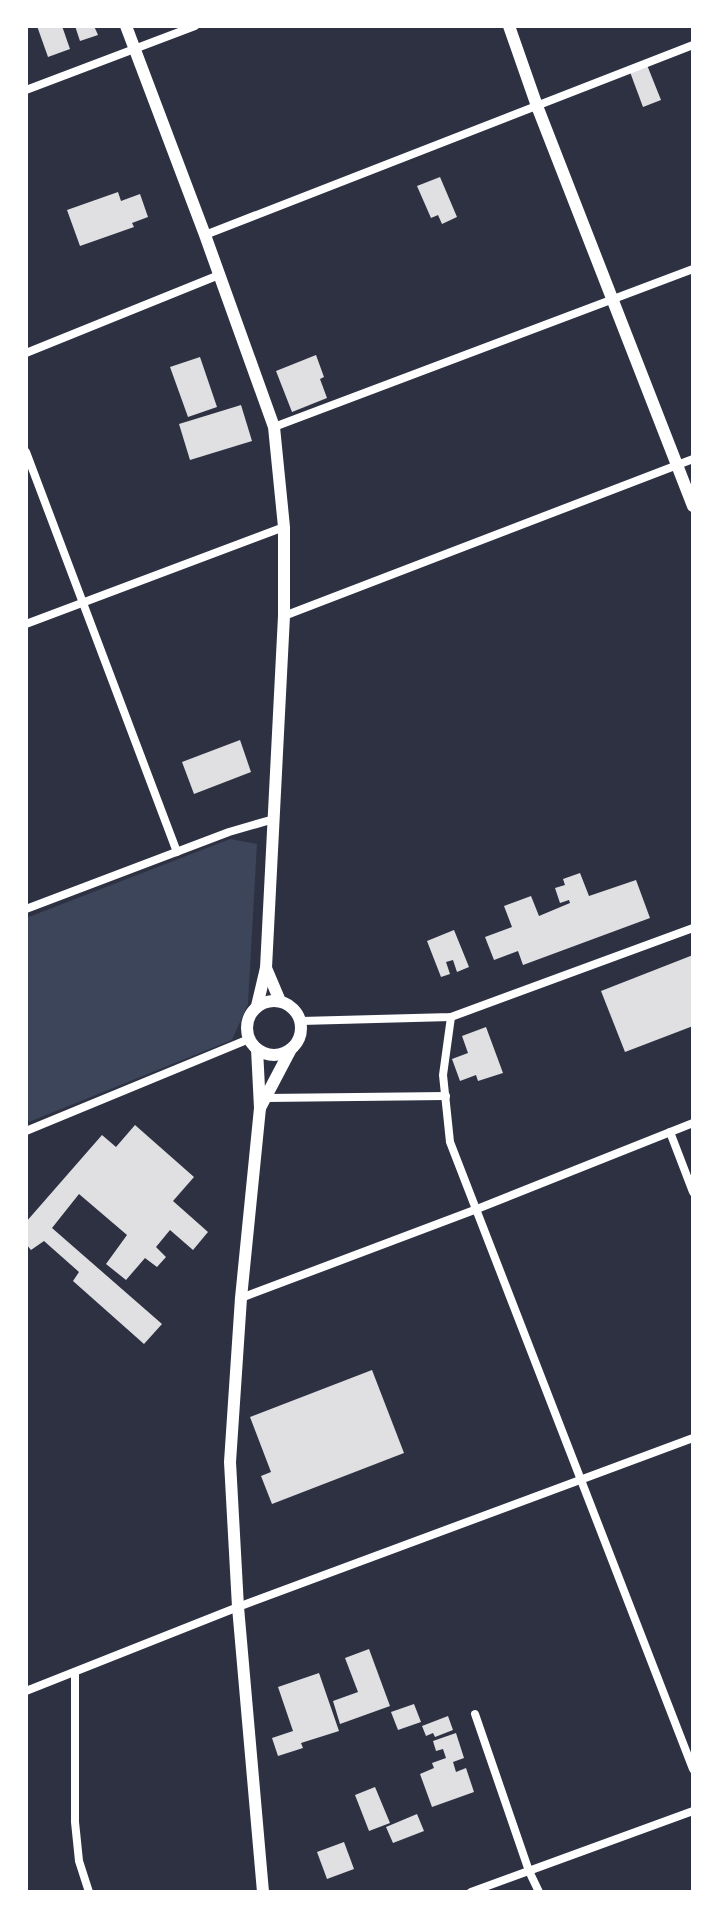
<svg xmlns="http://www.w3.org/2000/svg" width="719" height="1918" viewBox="0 0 719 1918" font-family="'Roboto Condensed',sans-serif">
<rect width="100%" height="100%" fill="#2d3142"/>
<path fill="#3c4559" d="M 230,839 L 257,844 L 248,1004 L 232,1040 L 29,1122 L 26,1115 L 26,918 Z"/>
<g fill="#e0e0e3">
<path d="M 37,26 L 62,26 L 70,49 L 48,57 Z"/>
<path d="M 75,26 L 94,26 L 98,35 L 80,41 Z"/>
<path d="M 647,65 L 661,100 L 643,107 L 630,72 Z"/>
<path d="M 440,177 L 457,217 L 442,224 L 438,215 L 431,218 L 417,186 Z"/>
<path d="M 118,192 L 121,201 L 140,194 L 148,217 L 132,223 L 134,227 L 80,246 L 67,210 Z"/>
<path d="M 316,355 L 324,377 L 320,379 L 327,398 L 292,412 L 276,371 Z"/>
<path d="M 200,357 L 217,407 L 188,417 L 170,367 Z"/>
<path d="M 241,405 L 252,441 L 190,460 L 179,424 Z"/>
<path d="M 240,740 L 251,772 L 194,794 L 182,762 Z"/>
<path d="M 580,873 L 589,896 L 636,880 L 650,918 L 523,965 L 518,951 L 494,960 L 485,937 L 512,927 L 504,906 L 531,896 L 539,916 L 570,903 L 569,900 L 560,903 L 555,888 L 565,885 L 563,879 Z"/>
<path d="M 454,930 L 469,967 L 457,972 L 453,960 L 446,962 L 450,974 L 441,977 L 427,941 Z"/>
<path d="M 693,955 L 693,1026 L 625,1052 L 601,991 Z"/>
<path d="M 486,1027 L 503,1073 L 478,1081 L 476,1075 L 460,1081 L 452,1059 L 468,1053 L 462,1036 Z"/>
<path d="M 135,1125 L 194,1177 L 173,1201 L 208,1232 L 193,1250 L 170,1230 L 156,1247 L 166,1257 L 157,1267 L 145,1258 L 126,1280 L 106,1264 L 127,1235 L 79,1194 L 52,1228 L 162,1324 L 144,1344 L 73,1281 L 79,1272 L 44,1241 L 31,1250 L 26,1244 L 26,1222 L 102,1135 L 116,1147 Z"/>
<path d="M 372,1370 L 404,1453 L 272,1504 L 261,1476 L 271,1472 L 250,1417 Z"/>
<path d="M 369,1649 L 390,1706 L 340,1724 L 333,1701 L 358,1692 L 345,1658 Z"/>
<path d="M 319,1673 L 339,1731 L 301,1743 L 303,1748 L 278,1756 L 272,1738 L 293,1731 L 278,1687 Z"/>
<path d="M 414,1704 L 421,1722 L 398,1730 L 391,1712 Z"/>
<path d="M 448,1716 L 453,1730 L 435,1737 L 433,1733 L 426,1736 L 422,1726 Z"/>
<path d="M 456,1733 L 464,1758 L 453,1762 L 456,1772 L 466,1768 L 474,1792 L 432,1807 L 420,1774 L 434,1768 L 432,1763 L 446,1758 L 443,1749 L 436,1751 L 433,1741 Z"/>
<path d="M 375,1787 L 390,1823 L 369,1831 L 355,1795 Z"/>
<path d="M 417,1814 L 424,1831 L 393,1843 L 386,1827 Z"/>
<path d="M 344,1842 L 354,1869 L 327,1879 L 317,1852 Z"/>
</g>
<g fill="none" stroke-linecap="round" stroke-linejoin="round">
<g stroke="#fff" stroke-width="8">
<path d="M 26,90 L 195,26"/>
<path d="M 205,235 L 693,45"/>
<path d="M 26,353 L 219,275"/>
<path d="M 274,427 L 693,269"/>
<path d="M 26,452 L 177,852"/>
<path d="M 284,616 L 693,459"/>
<path d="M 26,624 L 284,527"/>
<path d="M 26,909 L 229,832 L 274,819"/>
<path d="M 451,1017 L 443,1075 L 450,1142 L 693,1769"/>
<path d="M 301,1021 L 451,1017 L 693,928"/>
<path d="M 266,1098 L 446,1096"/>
<path d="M 26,1131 L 249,1039"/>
<path d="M 670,1132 L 693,1192"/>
<path d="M 241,1298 L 477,1209 L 693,1123"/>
<path d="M 75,1673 L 75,1822 L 79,1861 L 89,1892"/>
<path d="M 26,1691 L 238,1607 L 693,1438"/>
<path d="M 475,1714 L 529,1871 L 539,1892"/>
<path d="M 471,1892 L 693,1811"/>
</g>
<g stroke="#fff" stroke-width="12">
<path d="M 126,26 L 205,235 L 274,427 L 284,527 L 284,616 L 266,968 L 257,1006"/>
<path d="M 509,26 L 537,106 L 693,506"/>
<path d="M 266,968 L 280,1001"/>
<circle cx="274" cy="1028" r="27"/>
<path d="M 257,1049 L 260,1108 L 241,1298 L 230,1462 L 238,1607 L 263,1892"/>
<path d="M 260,1108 L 291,1049"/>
</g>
</g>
<rect width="719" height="1918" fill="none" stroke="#ffffff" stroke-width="56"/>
</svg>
